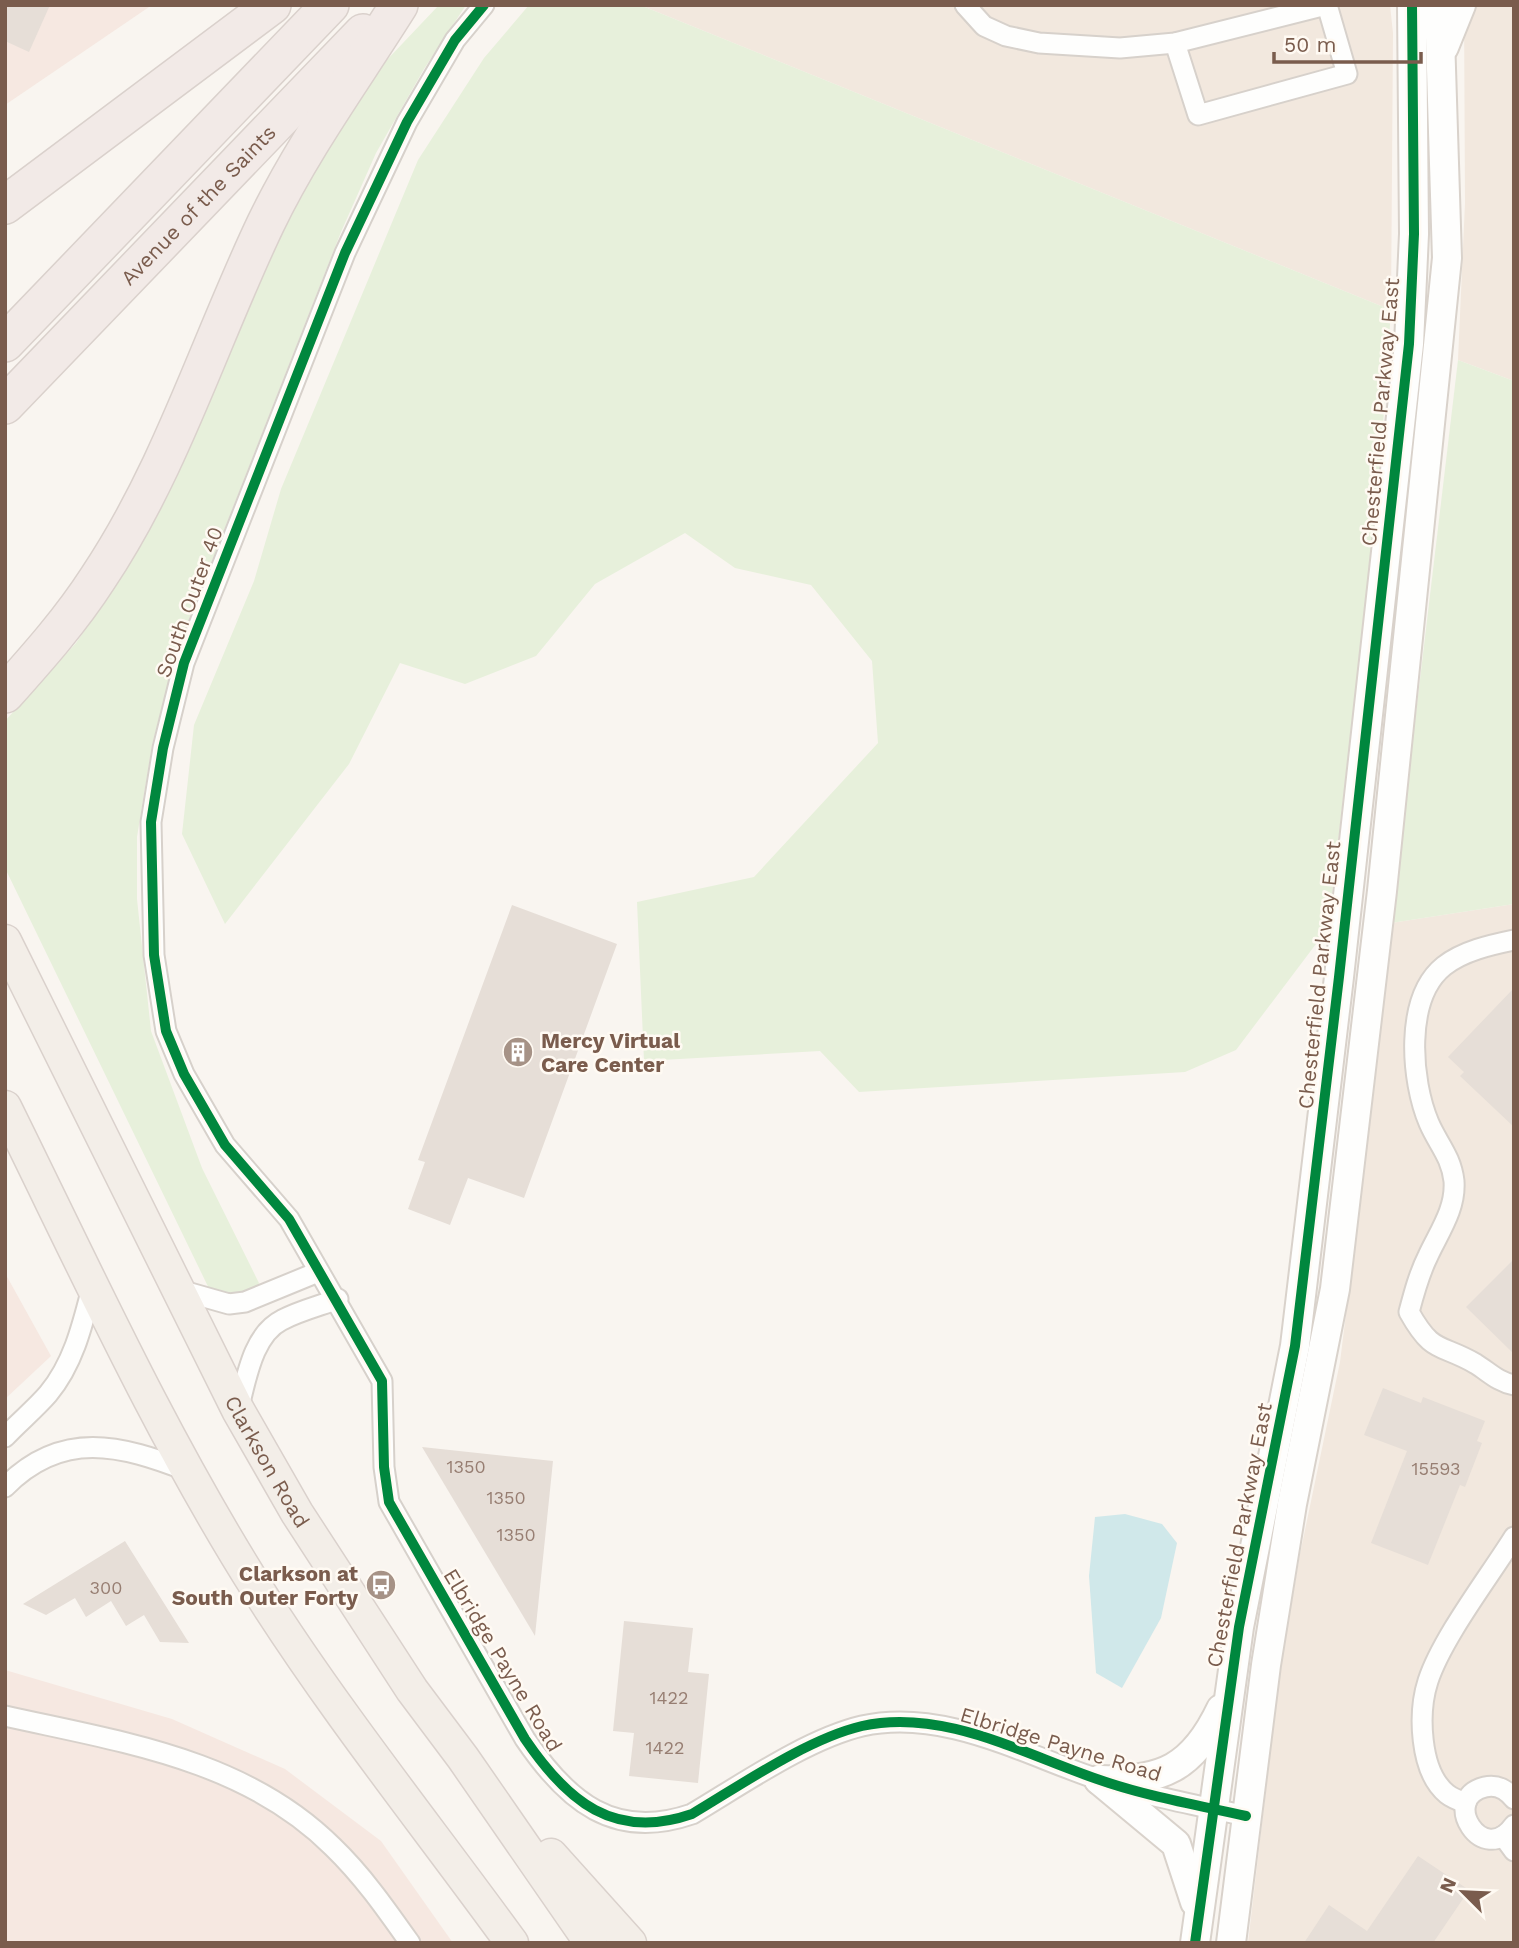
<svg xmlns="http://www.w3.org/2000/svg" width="1519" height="1948" viewBox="0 0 1519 1948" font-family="'Work Sans',sans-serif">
<rect width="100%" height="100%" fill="#f9f5f0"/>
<g fill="#f2e8de">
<path d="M 640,5 L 1390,5 L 1393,33 L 1391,310 Z"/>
<path d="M 1464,5 L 1514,5 L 1514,381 L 1458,360 L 1465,203 Z"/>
<path d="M 1514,904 L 1514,1943 L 1248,1943 L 1279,1678 L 1300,1554 L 1340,1362 L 1375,1083 L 1391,923 Z"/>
</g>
<g fill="#f6e8e1">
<path d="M 5,5 L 152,5 L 5,105 Z"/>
<path d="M 5,1273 L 51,1356 L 5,1399 Z"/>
<path d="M 5,1670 L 172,1719 L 285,1769 L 381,1841 L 453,1943 L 5,1943 Z"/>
</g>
<g fill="#e7f0db">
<path d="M 439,5 L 466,5 L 424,69 L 376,153 L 341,232 L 177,650 L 152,745 L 137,837 L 137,899 L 151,1031 L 202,1168 L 259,1283 L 253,1297 L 216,1303 L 5,868 L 5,721 L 76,643 L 121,577 L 162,505 L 198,429 L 266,254 L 348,112 L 384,63 Z"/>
<path d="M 529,5 L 640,5 L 1391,310 L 1378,497 L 1328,928 L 1236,1050 L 1185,1072 L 859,1092 L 820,1051 L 644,1061 L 637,902 L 754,877 L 878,743 L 872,661 L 811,585 L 735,568 L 685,533 L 595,584 L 536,656 L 465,684 L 400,663 L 349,764 L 225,924 L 182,834 L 194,725 L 254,581 L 281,489 L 418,160 L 484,58 Z"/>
<path d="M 1458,360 L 1514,381 L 1514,904 L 1391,923 Z"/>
</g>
<path fill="#d0e8ea" d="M 1125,1514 L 1162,1524 L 1177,1543 L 1161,1618 L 1122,1688 L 1096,1673 L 1089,1576 L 1095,1517 Z"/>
<g fill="#e6ded7">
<path d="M 5,5 L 50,5 L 29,52 L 5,41 Z"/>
<path d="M 512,905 L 617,944 L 524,1198 L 468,1178 L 450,1225 L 408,1209 L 425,1162 L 418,1160 Z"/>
<path d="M 1514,988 L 1514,1127 L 1460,1076 L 1464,1072 L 1448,1057 Z"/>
<path d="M 1514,1259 L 1514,1354 L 1466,1307 Z"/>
<path d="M 1383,1388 L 1421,1403 L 1423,1397 L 1485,1421 L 1477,1441 L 1482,1443 L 1465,1487 L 1460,1485 L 1428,1565 L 1371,1543 L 1407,1451 L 1364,1435 Z"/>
<path d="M 422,1447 L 553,1461 L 535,1636 Z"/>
<path d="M 125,1541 L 189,1643 L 160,1642 L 144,1615 L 126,1626 L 111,1601 L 86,1617 L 75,1598 L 46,1615 L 23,1604 Z"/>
<path d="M 624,1621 L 693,1628 L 688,1672 L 709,1674 L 698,1783 L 629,1776 L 634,1733 L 613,1731 Z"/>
<path d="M 1418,1856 L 1469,1890 L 1433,1943 L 1304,1943 L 1329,1905 L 1367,1931 Z"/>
</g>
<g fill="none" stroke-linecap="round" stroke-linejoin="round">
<g stroke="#d7d1cb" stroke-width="23">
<g id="street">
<path d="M 484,5 L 455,40 L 407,122 L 345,253 L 184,663 L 163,748 L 151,822 L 154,955 L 166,1031 L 184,1074 L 225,1145 L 289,1219 L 382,1381 L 384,1467 L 389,1502 L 525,1739 C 567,1801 614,1841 692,1814 C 741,1785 807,1739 862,1726 C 943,1708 1023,1754 1097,1779 C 1145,1796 1197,1805 1246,1816"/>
<path d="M 965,5 L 984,26 L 1006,36 L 1039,43 L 1120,48 L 1175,43 L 1326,5"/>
<path d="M 1175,43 L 1198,115 L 1347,74 L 1327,5"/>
<path d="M 1514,940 C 1490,945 1463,951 1444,966 C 1404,998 1411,1081 1429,1123 C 1438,1144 1451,1156 1454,1181 C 1456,1209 1439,1232 1428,1256 C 1419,1274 1414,1293 1409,1312 C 1433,1355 1440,1343 1476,1364 C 1489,1372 1498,1382 1514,1385"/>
<path d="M 176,1289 L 229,1304 L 245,1302 L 318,1272"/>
<path d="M 238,1410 C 246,1381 252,1335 282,1320 C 299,1311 319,1306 338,1299"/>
<path d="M 5,1437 C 19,1422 35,1409 48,1394 C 74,1363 83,1323 93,1284"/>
<path d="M 5,1487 C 62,1429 121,1445 188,1471"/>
<path d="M 5,1716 C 121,1742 245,1759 333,1847 C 363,1876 386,1909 410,1943"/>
<path d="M 1514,1799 C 1507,1790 1497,1784 1485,1787 C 1439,1798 1483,1869 1514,1825"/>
<path d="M 1466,1803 C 1460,1801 1452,1798 1447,1794 C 1419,1771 1418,1712 1428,1681 C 1442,1638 1489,1577 1514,1537"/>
<path d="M 1503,1836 L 1514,1851"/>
</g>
</g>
<g stroke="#d9d2cb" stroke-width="32">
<g id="secondary">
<path d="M 1444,47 L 1461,5"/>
<path d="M 1099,1780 L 1176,1844 L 1195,1902"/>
<path d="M 1099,1780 C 1162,1782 1193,1768 1221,1709"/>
<path d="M 1195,1943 L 1239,1627 L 1295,1346 L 1339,977 L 1409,344 L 1414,234 L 1412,5"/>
<path d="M 1231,1943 L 1266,1665 L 1292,1504 L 1335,1289 L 1382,891 L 1447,258 L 1439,5"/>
</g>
</g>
<g stroke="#dad1cc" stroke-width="35">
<g id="primary">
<path id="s1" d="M 5,941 L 238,1410 L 297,1513 L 412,1690 L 463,1758 L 591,1943"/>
<path d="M 5,1107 C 85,1269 161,1437 258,1590 C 336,1713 427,1826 512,1943"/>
<path d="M 551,1855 L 630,1943"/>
</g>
</g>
<g stroke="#dad1cc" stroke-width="40">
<g id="highway">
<path d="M 5,205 L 272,5"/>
<path d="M 5,343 L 330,5"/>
<path id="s2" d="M 5,405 L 363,33"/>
<path d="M 5,694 C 38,657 71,620 98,578 C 171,469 210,340 266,223 C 303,146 354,77 399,5"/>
</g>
</g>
<use href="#street" stroke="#fefefd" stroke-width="19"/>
<use href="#secondary" stroke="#fefefd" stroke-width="28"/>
<use href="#primary" stroke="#f3eee8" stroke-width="32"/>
<use href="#highway" stroke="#f2eae7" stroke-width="37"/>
<g stroke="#fffaf3" stroke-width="15">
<g id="cycleway">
<path d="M 484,5 L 455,40 L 407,122 L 345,253 L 184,663 L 163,748 L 151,822 L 154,955 L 166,1031 L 184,1074 L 225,1145 L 289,1219 L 382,1381 L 384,1467 L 389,1502 L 525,1739 C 567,1801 614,1841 692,1814 C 741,1785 807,1739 862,1726 C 943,1708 1023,1754 1097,1779 C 1145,1796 1197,1805 1246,1816"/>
<path d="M 1195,1943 L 1239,1627 L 1295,1346 L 1339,977 L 1409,344 L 1414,234 L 1412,5"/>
</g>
</g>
<use href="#cycleway" stroke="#00873e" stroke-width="10"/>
</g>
<defs>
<g id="building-disc" transform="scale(1.575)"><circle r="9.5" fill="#a69286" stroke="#fffaf3"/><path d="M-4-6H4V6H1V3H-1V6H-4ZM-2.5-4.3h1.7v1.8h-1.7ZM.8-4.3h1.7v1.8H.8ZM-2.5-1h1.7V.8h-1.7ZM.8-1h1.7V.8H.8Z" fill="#fff"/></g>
<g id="bus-disc" transform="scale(1.575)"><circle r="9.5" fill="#a69286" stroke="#fffaf3"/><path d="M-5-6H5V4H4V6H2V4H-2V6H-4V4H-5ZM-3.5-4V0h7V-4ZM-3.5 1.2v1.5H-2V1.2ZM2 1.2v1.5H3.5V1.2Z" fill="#fff"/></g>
</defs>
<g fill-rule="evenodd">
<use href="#building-disc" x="518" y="1052"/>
<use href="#bus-disc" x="381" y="1585"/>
</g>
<g text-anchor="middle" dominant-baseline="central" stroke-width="5" stroke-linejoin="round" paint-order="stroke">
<g font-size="18" fill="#977e72">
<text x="466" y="1466">1350</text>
<text x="1436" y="1468">15593</text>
<text x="506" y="1497">1350</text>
<text x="516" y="1534">1350</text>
<text x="106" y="1587">300</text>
<text x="669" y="1697">1422</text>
<text x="665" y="1747">1422</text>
</g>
<g font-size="21" fill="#7a5c4d" stroke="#fffaf3">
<text stroke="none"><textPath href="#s2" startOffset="278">Avenue of the Saints</textPath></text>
<text transform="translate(1380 412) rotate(-85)">Chesterfield Parkway East</text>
<text transform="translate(189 602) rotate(-70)">South Outer 40</text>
<text transform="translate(1319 975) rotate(-84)">Chesterfield Parkway East</text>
<text stroke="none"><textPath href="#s1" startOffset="583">Clarkson Road</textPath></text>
<text transform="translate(1239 1535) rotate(-79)">Chesterfield Parkway East</text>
<text transform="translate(503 1660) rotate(59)">Elbridge Payne Road</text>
<text transform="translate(1061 1744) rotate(17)">Elbridge Payne Road</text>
</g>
<g font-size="21" font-weight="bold" fill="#7a5c4d" stroke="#fffaf3" text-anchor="start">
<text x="541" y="1040">Mercy Virtual<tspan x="541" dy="24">Care Center</tspan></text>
<text x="358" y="1573" text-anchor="end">Clarkson at<tspan x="358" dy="24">South Outer Forty</tspan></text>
</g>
</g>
<rect width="1519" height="1948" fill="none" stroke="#7a5c4d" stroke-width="14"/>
<g transform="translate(1463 1892) rotate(294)" stroke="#fffaf3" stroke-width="5" paint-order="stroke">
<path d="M0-5L12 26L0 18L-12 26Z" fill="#7a5c4d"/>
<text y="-10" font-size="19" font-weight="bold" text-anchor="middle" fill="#7a5c4d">N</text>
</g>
<path d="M1274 52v10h147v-10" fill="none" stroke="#7a5c4d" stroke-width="3.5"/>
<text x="1284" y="52" font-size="21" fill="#7a5c4d" stroke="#fffaf3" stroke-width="5" paint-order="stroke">50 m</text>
</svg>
